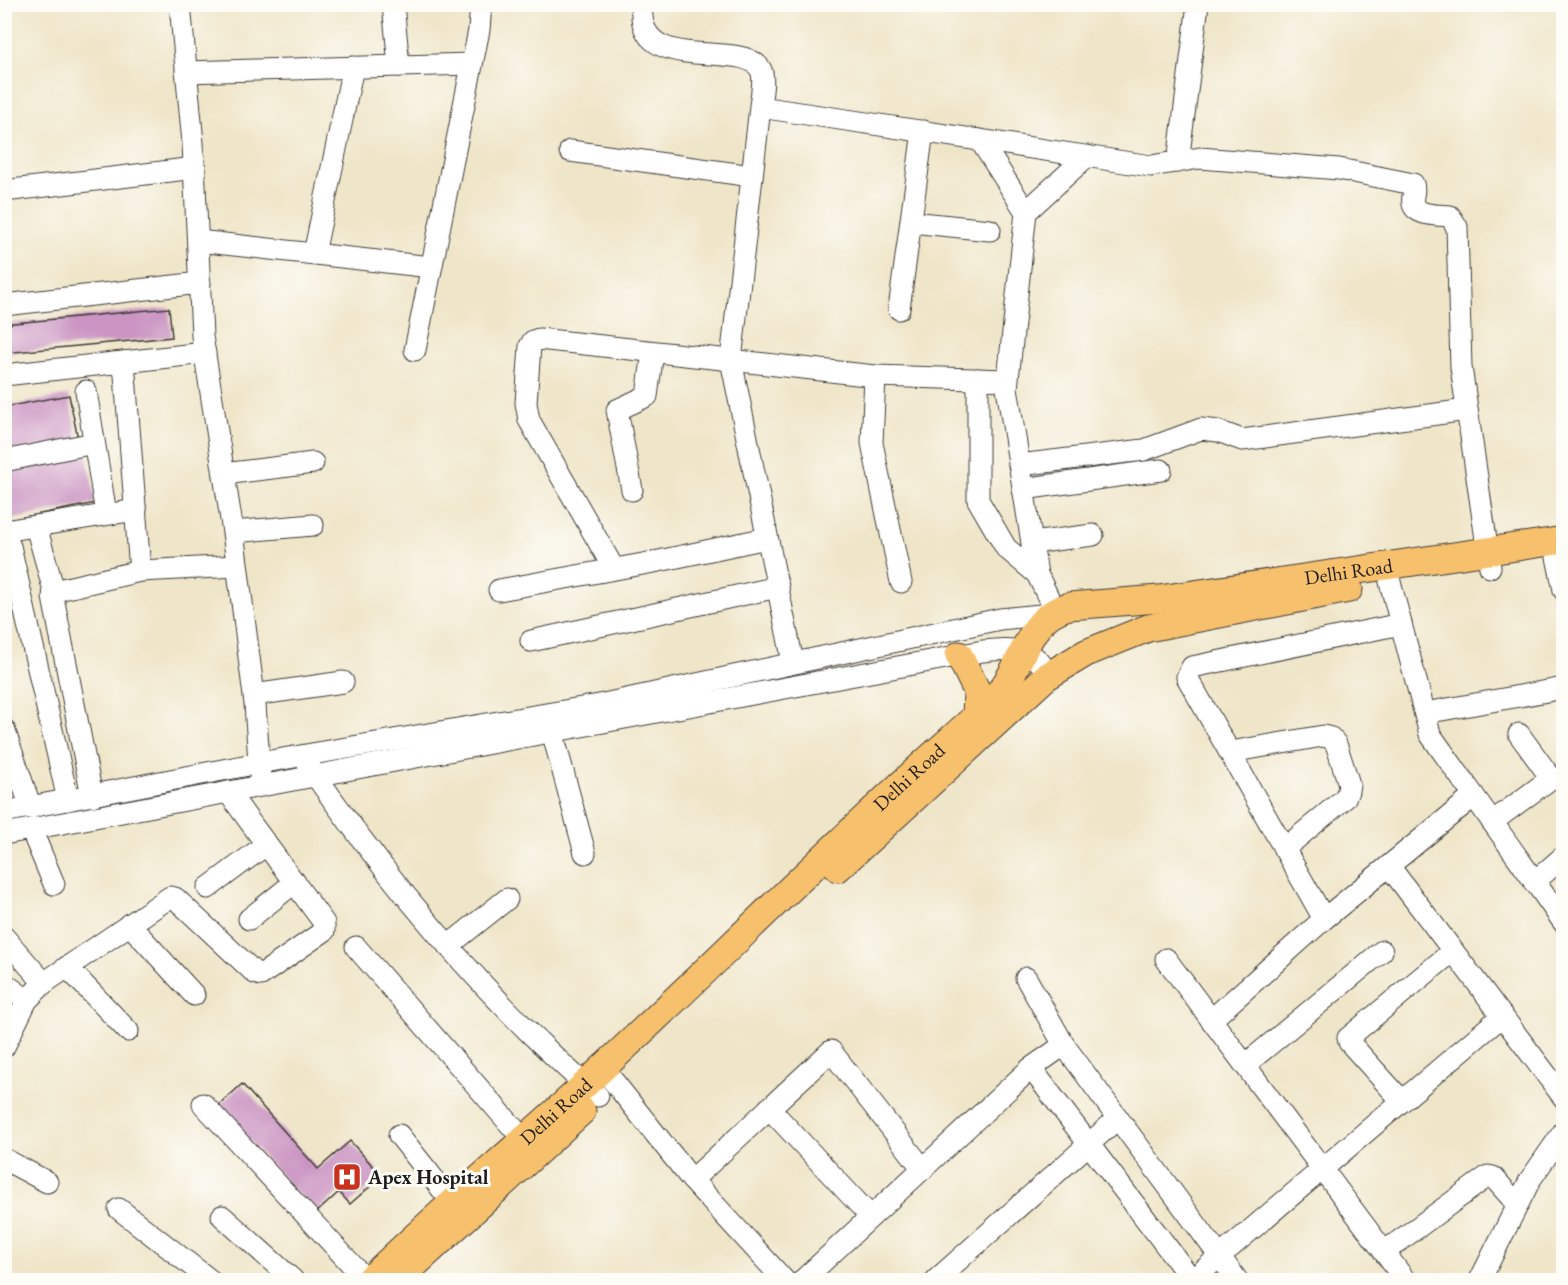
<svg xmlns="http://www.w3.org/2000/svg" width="1568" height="1285" viewBox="0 0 1568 1285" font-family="'EB Garamond',serif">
<rect width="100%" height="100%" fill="#fdfcf7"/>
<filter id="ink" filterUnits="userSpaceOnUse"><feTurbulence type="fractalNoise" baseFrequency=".0167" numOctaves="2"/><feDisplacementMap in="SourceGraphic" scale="12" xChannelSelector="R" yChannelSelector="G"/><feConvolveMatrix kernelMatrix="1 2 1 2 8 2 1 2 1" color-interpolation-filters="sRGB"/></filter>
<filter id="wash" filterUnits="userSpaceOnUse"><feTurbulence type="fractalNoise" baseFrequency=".008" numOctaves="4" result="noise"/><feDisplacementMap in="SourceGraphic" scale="24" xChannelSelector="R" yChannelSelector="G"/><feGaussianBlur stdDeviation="1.35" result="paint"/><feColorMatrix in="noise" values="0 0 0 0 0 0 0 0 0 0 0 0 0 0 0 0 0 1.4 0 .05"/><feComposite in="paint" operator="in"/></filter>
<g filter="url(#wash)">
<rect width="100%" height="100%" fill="#efe5c8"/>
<g id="blocks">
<g fill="#cb94c2">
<path d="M 169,308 L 172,337 L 4,353 L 4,324 Z"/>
<path d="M 69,395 L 79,444 L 4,458 L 4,407 Z"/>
<path d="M 87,454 L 96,503 L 4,521 L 4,470 Z"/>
<path d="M 242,1084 L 318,1169 L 350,1141 L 382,1176 L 350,1204 L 339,1192 L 315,1214 L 218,1106 Z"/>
</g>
</g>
</g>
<g filter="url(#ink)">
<use href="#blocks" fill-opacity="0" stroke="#3c3a36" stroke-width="1.5"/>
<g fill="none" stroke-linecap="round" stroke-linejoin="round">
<g stroke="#3c3a36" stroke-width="23">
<g id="minor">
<path d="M 180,4 L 193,143 L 202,336 L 233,532 L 255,704 L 260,776"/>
<path d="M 393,4 L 399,66"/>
<path d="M 642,4 C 635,80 743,36 761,70 C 765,79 761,96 760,107"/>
<path d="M 186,72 L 472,64"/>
<path d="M 980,140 L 1026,212"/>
<path d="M 570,151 L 752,176"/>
<path d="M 1178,162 L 1198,4"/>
<path d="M 4,191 L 195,168"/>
<path d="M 911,222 L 990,230"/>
<path d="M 198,241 L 431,267"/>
<path d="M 314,254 L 353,67"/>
<path d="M 4,305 L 200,283"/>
<path d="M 899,309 L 923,131"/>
<path d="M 415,350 L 479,30 L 481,4"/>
<path d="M 124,362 L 140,571"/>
<path d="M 4,375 L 205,353"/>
<path d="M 875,376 L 872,443 L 901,582"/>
<path d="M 978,379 L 978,500 L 1006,548 L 1037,574"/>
<path d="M 86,391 L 106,514"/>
<path d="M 4,461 L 94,443"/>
<path d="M 1019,465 L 1144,450 L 1201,429 L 1218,431 L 1242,440 L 1467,410"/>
<path d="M 224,474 L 313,463"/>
<path d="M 1023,489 L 1161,470"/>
<path d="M 632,490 L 617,410 L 647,396 L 653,352"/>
<path d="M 36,526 L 54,591"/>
<path d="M 4,531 L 136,510"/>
<path d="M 233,532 L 313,525"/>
<path d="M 1032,543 L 1093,535"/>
<path d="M 10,546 L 68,800"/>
<path d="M 1557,557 L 1564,590"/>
<path d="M 614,569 L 529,420 L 526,403 L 530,346 L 533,341 L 539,339 L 875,376 L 1007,380"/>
<path d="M 1390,582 L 1430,734 L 1564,923"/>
<path d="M 499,590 L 654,562 L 767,538"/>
<path d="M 1055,611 L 1037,574 L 1007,388 L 1026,212 L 1087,156"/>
<path d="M 531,641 L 778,587"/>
<path d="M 793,662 L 731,360 L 760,107 L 1151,166 L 1200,158 L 1339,169 L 1413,184 C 1416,191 1411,197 1413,204 C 1416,216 1440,215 1450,216 L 1457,227 L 1461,367 L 1490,567"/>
<path d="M 254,695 L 343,682"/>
<path d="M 1425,713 L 1564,688"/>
<path d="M 4,729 L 31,808"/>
<path d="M 552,731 L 585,853"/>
<path d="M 1230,752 L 1323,736 L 1331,738 L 1336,744 L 1349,784 L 1348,791 L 1345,798 L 1284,849"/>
<path d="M 309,766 C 375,862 448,952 531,1034 C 553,1055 575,1077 598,1096"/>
<path d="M 92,796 L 53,597 L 54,591 L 140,571 L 237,566"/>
<path d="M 4,812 L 259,763 L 599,705 L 1000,619 L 1051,614"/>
<path d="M 1492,822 L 1549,780 L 1548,774 L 1519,734"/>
<path d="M 31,829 L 54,884"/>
<path d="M 4,834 L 983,651 C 1011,648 1036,646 1048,676"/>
<path d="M 1389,866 L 1564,1098"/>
<path d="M 1534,882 L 1564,856"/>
<path d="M 208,888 L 267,844"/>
<path d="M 249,919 L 295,882"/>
<path d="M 1324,919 L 1187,677 L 1192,667 L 1401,624"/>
<path d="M 129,924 L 194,995"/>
<path d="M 4,937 L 44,983"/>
<path d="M 448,946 L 507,899"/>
<path d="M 356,947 L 523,1139"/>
<path d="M 1166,959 L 1405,1280"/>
<path d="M 67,967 L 128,1031"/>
<path d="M 1026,978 L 1064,1045 L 1237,1280"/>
<path d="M 4,983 L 27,1000"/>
<path d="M 1211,1020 L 1324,919 L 1474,796"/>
<path d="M 4,1047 L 27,1000 L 44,983 L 170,897 L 175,898 L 255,973 L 261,975 L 324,931 L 324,923 L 228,792"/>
<path d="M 1245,1065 L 1382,951"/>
<path d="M 1031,1068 L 1192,1280"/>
<path d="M 601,1069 L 614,1082 L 692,1180 L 784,1280"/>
<path d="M 1402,1101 L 1349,1042 L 1348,1038 L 1453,951"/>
<path d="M 203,1104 L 366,1280"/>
<path d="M 769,1108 L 870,1216"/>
<path d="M 399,1135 L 452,1202"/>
<path d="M 4,1159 L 47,1182"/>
<path d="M 692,1180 L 831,1051 L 923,1169"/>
<path d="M 119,1209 L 210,1280"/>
<path d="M 222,1216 L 293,1280"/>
<path d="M 1384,1252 L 1488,1176 L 1493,1177 L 1517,1204"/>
<path d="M 803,1280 L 1031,1068 L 1064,1045"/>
<path d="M 936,1280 L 1117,1119"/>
<path d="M 1192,1280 L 1502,1016"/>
<path d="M 1480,1280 L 1530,1180 L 1564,1131"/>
</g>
</g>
<g stroke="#3c3a36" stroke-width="29">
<g id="major">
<path d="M 959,655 L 977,691 L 976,716"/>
<path d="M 838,868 L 1046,677 L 1086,653 L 1148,628 L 1349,589"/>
<path id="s1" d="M 369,1280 C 432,1218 500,1162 566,1102 C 690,989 808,868 933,755 C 956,734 981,714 1001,690 C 1025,661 1027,617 1069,606 L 1159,599 L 1564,540"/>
<path d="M 398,1280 L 582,1111"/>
</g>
</g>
<use href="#minor" stroke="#fff" stroke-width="21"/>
<use href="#major" stroke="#f7c06c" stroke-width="27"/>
</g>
</g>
<defs>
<g id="hospital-square" transform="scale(1.5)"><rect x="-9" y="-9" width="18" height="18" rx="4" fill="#c8321e" stroke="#fdfcf7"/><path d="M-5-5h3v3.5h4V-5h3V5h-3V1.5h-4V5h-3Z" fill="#fff"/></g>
</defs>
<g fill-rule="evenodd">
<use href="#hospital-square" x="347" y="1177"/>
</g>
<g text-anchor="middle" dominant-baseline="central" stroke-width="6" stroke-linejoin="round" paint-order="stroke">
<g font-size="20" fill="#1c1c1c" stroke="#fdfcf7">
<text stroke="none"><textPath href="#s1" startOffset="1258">Delhi Road</textPath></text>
<text stroke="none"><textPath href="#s1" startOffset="738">Delhi Road</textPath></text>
<text stroke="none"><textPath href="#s1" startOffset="252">Delhi Road</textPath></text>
</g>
<g font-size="20" font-weight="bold" fill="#1c1c1c" stroke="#fdfcf7" text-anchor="start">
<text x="368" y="1177">Apex Hospital</text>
</g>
</g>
<rect width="1568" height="1285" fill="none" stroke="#fdfcf7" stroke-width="24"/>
</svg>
